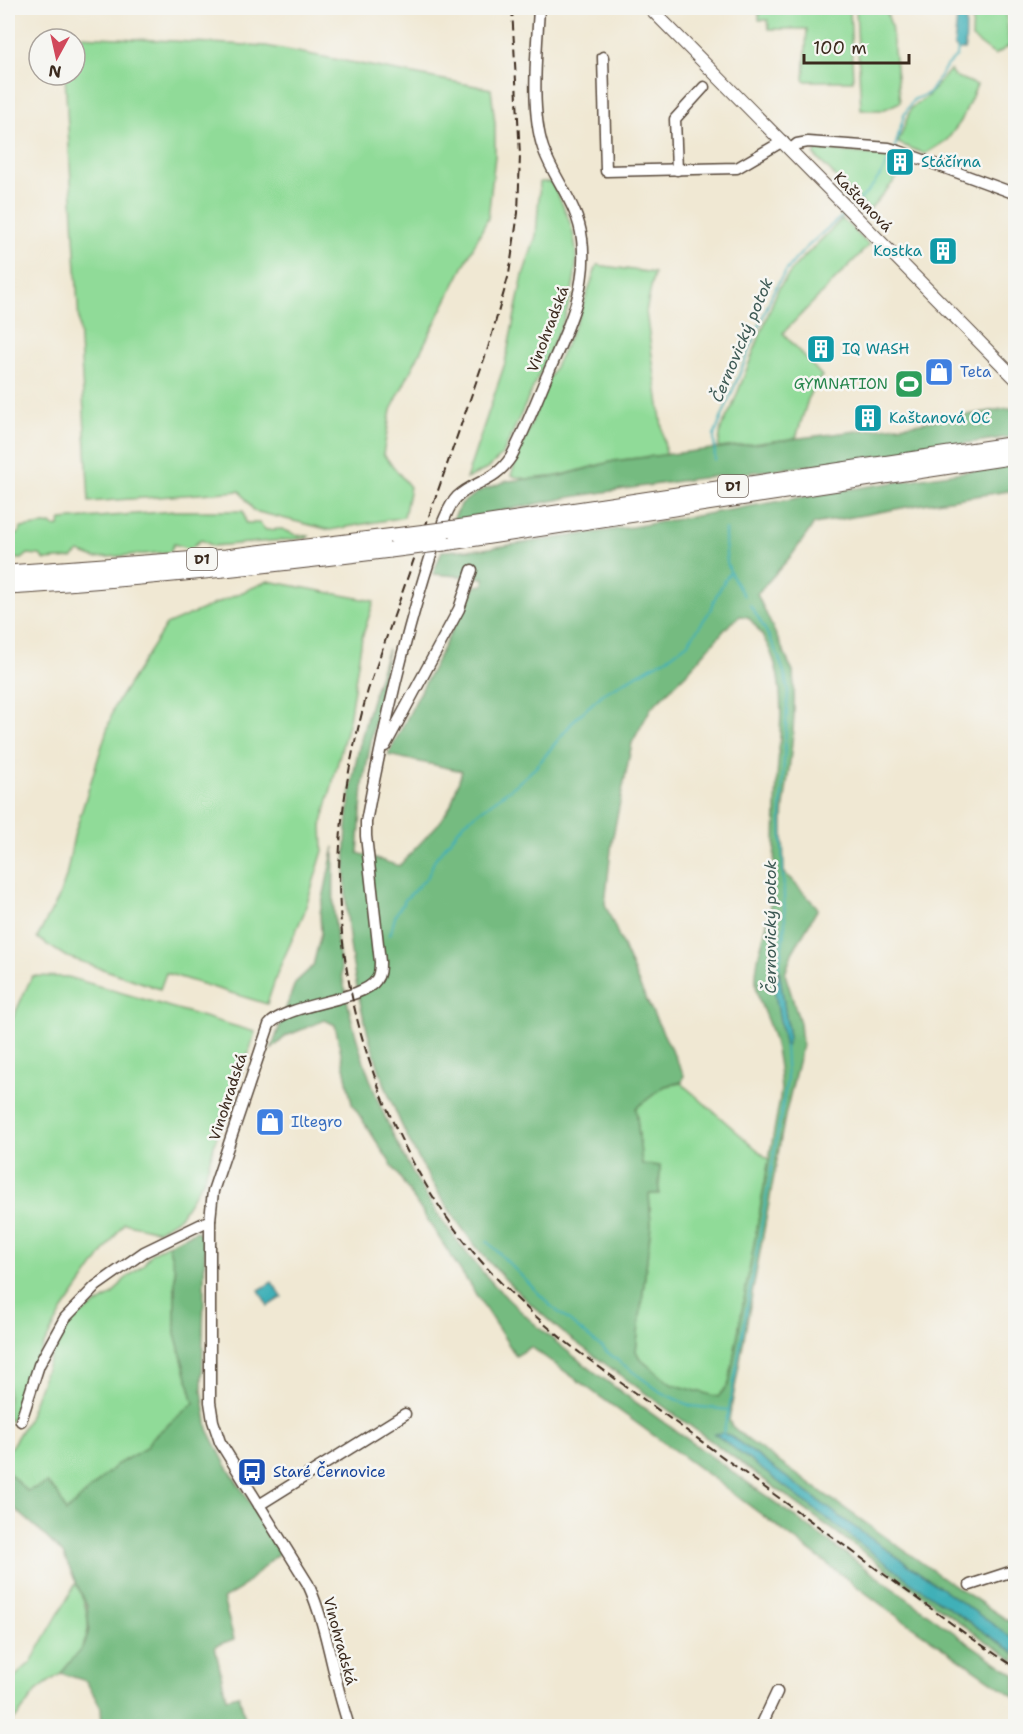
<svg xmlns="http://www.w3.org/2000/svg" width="1023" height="1734" viewBox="0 0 1023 1734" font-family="'Shantell Sans',sans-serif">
<rect width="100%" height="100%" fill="#f6f6f2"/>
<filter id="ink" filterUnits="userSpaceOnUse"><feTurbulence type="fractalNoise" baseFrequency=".0167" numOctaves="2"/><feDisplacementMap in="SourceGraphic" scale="12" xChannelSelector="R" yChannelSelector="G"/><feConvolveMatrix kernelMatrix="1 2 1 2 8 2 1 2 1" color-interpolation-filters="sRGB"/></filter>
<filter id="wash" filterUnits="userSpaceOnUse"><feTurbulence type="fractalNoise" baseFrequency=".008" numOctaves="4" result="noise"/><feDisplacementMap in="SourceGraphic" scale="24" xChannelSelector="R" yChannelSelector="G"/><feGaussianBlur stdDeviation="1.35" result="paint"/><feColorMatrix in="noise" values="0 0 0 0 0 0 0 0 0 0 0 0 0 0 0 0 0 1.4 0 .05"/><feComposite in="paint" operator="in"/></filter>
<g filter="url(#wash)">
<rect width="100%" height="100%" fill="#f0e8d3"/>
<g fill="#90db98" stroke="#66825b" stroke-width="1.5">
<path d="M 759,8 L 850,8 L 853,81 L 804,81 L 807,29 L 769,29 L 768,20 L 759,20 Z"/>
<path d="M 856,8 L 885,8 L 891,25 L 900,102 L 883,110 L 861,110 Z"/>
<path d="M 973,8 L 1006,8 L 1009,46 L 995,55 L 972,38 Z"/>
<path d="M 62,35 L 266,46 L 491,89 L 495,124 L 495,156 L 488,218 L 391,410 L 383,454 L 410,487 L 404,517 L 330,530 L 254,511 L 240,491 L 89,502 L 65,75 L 75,75 L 75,39 L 63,39 Z"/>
<path d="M 950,70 L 954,76 L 977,85 L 961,121 L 947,140 L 925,154 L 898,143 L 911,108 L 928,96 Z"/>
<path d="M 817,149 L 899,157 L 912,161 L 869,210 L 814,155 Z"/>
<path d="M 540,182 L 551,182 C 580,235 583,258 565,317 L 503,454 L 487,469 L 466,479 L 505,363 L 523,275 L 536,236 Z"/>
<path d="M 842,219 L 869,245 L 783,333 L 822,376 L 810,393 L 796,438 L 718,449 L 721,428 L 732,407 L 778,289 L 795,266 Z"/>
<path d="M 597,265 L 654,273 L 646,312 L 666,455 C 650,457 632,458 615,461 C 587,466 539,488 511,475 L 548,381 L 579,317 Z"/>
<path d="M 175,511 L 243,511 L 246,523 L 259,523 L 266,530 L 282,529 L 296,535 L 309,536 L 307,538 L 213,546 L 201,540 L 189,549 L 174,544 L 170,552 L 95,558 L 79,552 L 72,558 L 45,560 L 40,555 L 28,554 L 22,559 L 8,558 L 8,531 L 10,535 L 18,534 L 21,528 L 51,524 L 54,527 L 59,526 L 61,520 Z"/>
<path d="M 268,581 L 374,601 L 362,638 L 349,720 L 322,823 L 323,851 L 304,913 L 278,971 L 267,1004 L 166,973 L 160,989 L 65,956 L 37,938 L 59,897 L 66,877 L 74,836 L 114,707 L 166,625 Z"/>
<path d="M 32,976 L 68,977 L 255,1032 L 247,1059 L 225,1109 L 204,1179 L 180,1217 L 158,1231 L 124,1223 L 63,1310 L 23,1383 L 22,1407 L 8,1423 L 8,1029 Z"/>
<path d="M 681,1083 L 769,1160 L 729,1384 L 718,1397 L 671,1384 L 640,1359 L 636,1351 L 651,1225 L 649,1194 L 659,1194 L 660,1166 L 642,1165 L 636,1108 L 665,1086 Z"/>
<path d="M 168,1244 L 175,1269 L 175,1333 L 194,1403 L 151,1439 L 146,1448 L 116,1465 L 66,1513 L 58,1495 L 27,1492 L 8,1472 L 8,1452 L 27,1421 L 50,1358 L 71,1320 L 112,1295 L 124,1280 L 143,1265 L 152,1253 Z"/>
<path d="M 76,1583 C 95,1622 93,1644 60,1674 C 53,1680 44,1684 37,1691 C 27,1702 19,1717 8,1726 L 8,1683 L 31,1662 Z"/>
</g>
<g fill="#74bb80" stroke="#58724f" stroke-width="1.5" fill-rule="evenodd">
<path d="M 1008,408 L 1015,409 L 1015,436 L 848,461 L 693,479 L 571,497 L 452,521 L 462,503 L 480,491 L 507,481 L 560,476 L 614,461 L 914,424 Z"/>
<path d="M 1015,464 L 1015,490 L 929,503 L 814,524 L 792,555 L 757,594 L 793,672 C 797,713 791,757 785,798 C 781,821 784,848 784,872 L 817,907 L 817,910 L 792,953 L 785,974 L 800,1023 L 802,1046 L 785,1116 L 729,1420 L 733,1427 L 748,1440 L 949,1582 L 1015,1625 L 1015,1640 L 850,1524 L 733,1438 L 911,1582 L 1015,1653 L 1015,1661 L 973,1632 L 567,1336 C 526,1301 487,1265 457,1221 C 369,1096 330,941 351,790 C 358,741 373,695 388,649 L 363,785 L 358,853 L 399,866 L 440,822 L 451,805 L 462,771 L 388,755 L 475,586 L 484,585 L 484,578 L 433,574 L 442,551 L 483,549 L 632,527 L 844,490 ZM 740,616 L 748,617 C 761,631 771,649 776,668 C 785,703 779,743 777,778 C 775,824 776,873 768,919 C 764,940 755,960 756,982 C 756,997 764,1011 769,1025 C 777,1046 780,1071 781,1092 L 729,1384 L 718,1397 L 671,1384 L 640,1359 L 636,1351 L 651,1225 L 649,1194 L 659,1194 L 660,1166 L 642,1164 L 636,1108 L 665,1086 L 682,1082 L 684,1075 L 642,991 L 605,904 L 612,841 L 632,743 L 651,708 L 686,674 L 727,627 ZM 779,970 L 789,1037 C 777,1017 772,993 779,970 Z"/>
<path d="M 334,847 C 334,868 333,890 334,912 C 346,1065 414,1216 529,1319 C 583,1367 643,1407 701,1449 C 790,1513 878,1577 967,1642 L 1015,1675 L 1015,1697 L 891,1612 L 714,1479 L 531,1347 L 516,1356 L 352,1104 L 335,1025 L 325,1020 L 286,1036 L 271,1050 L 295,983 L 313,966 L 321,933 L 320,913 Z"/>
<path d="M 197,1231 L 205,1238 L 202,1390 L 208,1429 L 226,1465 L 281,1551 L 240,1589 L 223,1599 L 234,1639 L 215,1646 L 226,1698 L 239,1695 L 247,1726 L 185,1726 L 155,1717 L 152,1726 L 102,1726 L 101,1708 L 86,1681 L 61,1673 L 85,1644 L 89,1629 L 87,1606 L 63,1554 L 38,1529 L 8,1503 L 8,1472 L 27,1491 L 47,1483 L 58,1494 L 66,1512 L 116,1465 L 146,1448 L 151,1439 L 194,1403 L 175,1333 L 175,1270 L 168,1244 Z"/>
</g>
<g fill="#40b0b8" stroke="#3e6d6b" stroke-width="1.5">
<path d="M 958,8 L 966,8 C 965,17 967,45 964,50 L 958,50 L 954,46 Z"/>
<path d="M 779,968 L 789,1038 L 785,1049 L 775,994 Z"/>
<path d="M 272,1282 L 282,1297 L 268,1306 L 259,1290 Z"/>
<path d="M 723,1433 L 733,1438 L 850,1524 L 1015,1640 L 1015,1653 L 911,1582 L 715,1434 Z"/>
</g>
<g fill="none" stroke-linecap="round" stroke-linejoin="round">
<g stroke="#40b0b8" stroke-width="2">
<path d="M 895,147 L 904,115 L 913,100 L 929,93 L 945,68 L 957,56 L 958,48"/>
<path d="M 852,207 C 869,193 884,172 893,152"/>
<path d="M 715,460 L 714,436 L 773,292 C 790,259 817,237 846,213"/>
<path d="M 725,529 C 725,562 726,569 744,596"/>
<path d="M 750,605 C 767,631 783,659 788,690 L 781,814 L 785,924 L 779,968"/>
<path d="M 390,935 L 396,914 L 405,900 L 428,876 L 435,859 L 464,823 L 517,784 L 536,767 L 575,719 L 604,693 L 671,656 L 688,643 L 710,611 L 716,596 L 729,573"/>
<path d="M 487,1241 L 551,1306 L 617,1360 L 662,1393 L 691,1406 L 729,1410"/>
<path d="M 723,1433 L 729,1410 L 787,1080 L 785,1046"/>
</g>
</g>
</g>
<g filter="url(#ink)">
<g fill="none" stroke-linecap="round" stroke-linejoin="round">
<g stroke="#564639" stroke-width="13">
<g id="minor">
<path d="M 603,57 L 606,171 L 737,168 L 783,141"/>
<path d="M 791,149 L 797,144 L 808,142 L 889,148 L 899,151 L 1016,194"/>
<path d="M 677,170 L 675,119 L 704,87"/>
<path d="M 443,522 C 447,513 450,504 457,497 C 475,480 494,483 511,457 C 524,432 535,405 546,378 C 565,334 589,289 582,239 C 578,204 554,180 543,148 C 530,109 537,49 539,8"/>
<path d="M 385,746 L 459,609 L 472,570"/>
<path d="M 21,1421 L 39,1365 L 65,1318 L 96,1286 L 144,1252 L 210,1220"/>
<path d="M 259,1505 L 405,1414"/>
<path d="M 970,1585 L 1016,1570"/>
<path d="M 349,1726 C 333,1680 328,1628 308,1584 L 220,1442 L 213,1421 L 210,1402 L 210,1220 L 213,1191 L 269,1025 C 287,1003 363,1001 376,980 C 380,975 380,968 380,962 L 366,836 L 366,822 C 383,730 403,641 432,552"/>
<path d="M 761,1726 L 777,1692"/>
</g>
</g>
<g stroke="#564639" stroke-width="14">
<path id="major" d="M 650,8 L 1016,379"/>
</g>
<g stroke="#564639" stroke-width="17">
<g id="highway">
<path d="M 450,529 L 1016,444"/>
<path d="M 444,543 L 1016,456"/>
<path d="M 8,573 L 226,557 L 395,536"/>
<path d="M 8,587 C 136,579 263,566 390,550"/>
</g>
</g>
<use href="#minor" stroke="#fff" stroke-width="10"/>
<use href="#major" stroke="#fff" stroke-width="12"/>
<use href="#highway" stroke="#fff" stroke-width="15"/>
<path stroke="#3b2a1e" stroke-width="2" stroke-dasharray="9 4.5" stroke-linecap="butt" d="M 512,8 L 520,155 L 518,213 L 509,274 L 488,348 L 368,690 C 354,741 343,792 340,845 C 332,978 375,1117 452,1225 C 488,1274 532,1316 580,1353 L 970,1637 L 1016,1668"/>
<g stroke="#564639" stroke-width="17" stroke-linecap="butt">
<g id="highway-bridge">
<path d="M 395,536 L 450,529"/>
<path d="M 390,550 L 444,543"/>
</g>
</g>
<use href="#highway-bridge" stroke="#fff" stroke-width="15"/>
</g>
</g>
<defs>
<g id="building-square" transform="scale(1.5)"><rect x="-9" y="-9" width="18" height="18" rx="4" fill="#0f9aa8" stroke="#f6f6f2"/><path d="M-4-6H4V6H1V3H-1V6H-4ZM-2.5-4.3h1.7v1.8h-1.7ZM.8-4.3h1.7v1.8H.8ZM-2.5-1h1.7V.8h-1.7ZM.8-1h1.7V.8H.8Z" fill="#fff"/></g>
<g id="shop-square" transform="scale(1.5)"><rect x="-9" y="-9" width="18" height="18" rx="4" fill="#3f7fe0" stroke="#f6f6f2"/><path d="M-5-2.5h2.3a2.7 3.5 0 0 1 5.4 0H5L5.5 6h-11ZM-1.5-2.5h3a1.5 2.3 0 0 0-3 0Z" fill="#fff"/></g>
<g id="stadium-square" transform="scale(1.5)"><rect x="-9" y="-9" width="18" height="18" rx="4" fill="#2e9e5b" stroke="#f6f6f2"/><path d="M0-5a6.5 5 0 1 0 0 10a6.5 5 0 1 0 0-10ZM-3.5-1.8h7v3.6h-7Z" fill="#fff"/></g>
<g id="bus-square" transform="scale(1.5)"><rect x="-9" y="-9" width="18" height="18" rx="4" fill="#1a4fb4" stroke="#f6f6f2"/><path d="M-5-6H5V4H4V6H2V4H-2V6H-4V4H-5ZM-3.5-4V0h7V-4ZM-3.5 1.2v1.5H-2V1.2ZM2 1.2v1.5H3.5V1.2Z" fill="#fff"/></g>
</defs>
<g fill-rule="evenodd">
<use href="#building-square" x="900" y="162"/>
<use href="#building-square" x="943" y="251"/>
<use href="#building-square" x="821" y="349"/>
<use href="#shop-square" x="939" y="372"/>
<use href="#stadium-square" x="909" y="384"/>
<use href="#building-square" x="868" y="418"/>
<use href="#shop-square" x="270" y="1122"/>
<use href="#bus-square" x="252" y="1472"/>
</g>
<g text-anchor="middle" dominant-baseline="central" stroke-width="5" stroke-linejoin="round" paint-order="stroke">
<g fill="#f6f6f2" stroke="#73675e" stroke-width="1.5">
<rect x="718" y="475" width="30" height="22" rx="4.5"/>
<rect x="187" y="548" width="30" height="22" rx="4.5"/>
</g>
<g font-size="14" font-weight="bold" fill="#3b2a1e">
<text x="733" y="486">D1</text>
<text x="202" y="559">D1</text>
</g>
<g font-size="15" fill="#0d838f" stroke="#f6f6f2" text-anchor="start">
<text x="921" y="162">Stáčírna</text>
<text x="922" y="251" text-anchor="end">Kostka</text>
<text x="842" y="349">IQ WASH</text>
<text x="889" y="418">Kaštanová OC</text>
</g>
<g font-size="15" fill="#3b2a1e" stroke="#f6f6f2">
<text transform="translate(863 202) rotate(46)">Kaštanová</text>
<text transform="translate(548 329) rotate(-69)">Vinohradská</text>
<text transform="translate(228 1097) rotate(-72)">Vinohradská</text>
<text transform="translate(340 1641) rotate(75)">Vinohradská</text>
</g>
<g font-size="15" fill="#366cbe" stroke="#f6f6f2" text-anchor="start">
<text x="960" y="372">Teta</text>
<text x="291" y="1122">Iltegro</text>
</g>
<g font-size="15" fill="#27864d" stroke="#f6f6f2" text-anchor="end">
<text x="888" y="384">GYMNATION</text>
</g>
<g font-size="15" fill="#164399" stroke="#f6f6f2" text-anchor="start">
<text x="273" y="1472">Staré Černovice</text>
</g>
<g font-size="16" font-style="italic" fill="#3d5954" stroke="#f6f6f2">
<text transform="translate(742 340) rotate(-67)">Černovický potok</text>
<text transform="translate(770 927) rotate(-90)">Černovický potok</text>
</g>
</g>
<rect width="1023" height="1734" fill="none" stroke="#f6f6f2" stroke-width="30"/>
<g transform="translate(57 57) rotate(188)"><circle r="28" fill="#f6f6f2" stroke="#aba49d" stroke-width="1.5"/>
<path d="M0-4.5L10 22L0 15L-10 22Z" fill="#d1495b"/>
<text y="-9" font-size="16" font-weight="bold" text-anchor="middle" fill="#3b2a1e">N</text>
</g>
<path d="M804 54v9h105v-9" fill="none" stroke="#3b2a1e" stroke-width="3"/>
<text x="813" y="54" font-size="18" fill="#3b2a1e" stroke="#f6f6f2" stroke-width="4.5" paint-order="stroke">100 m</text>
</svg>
